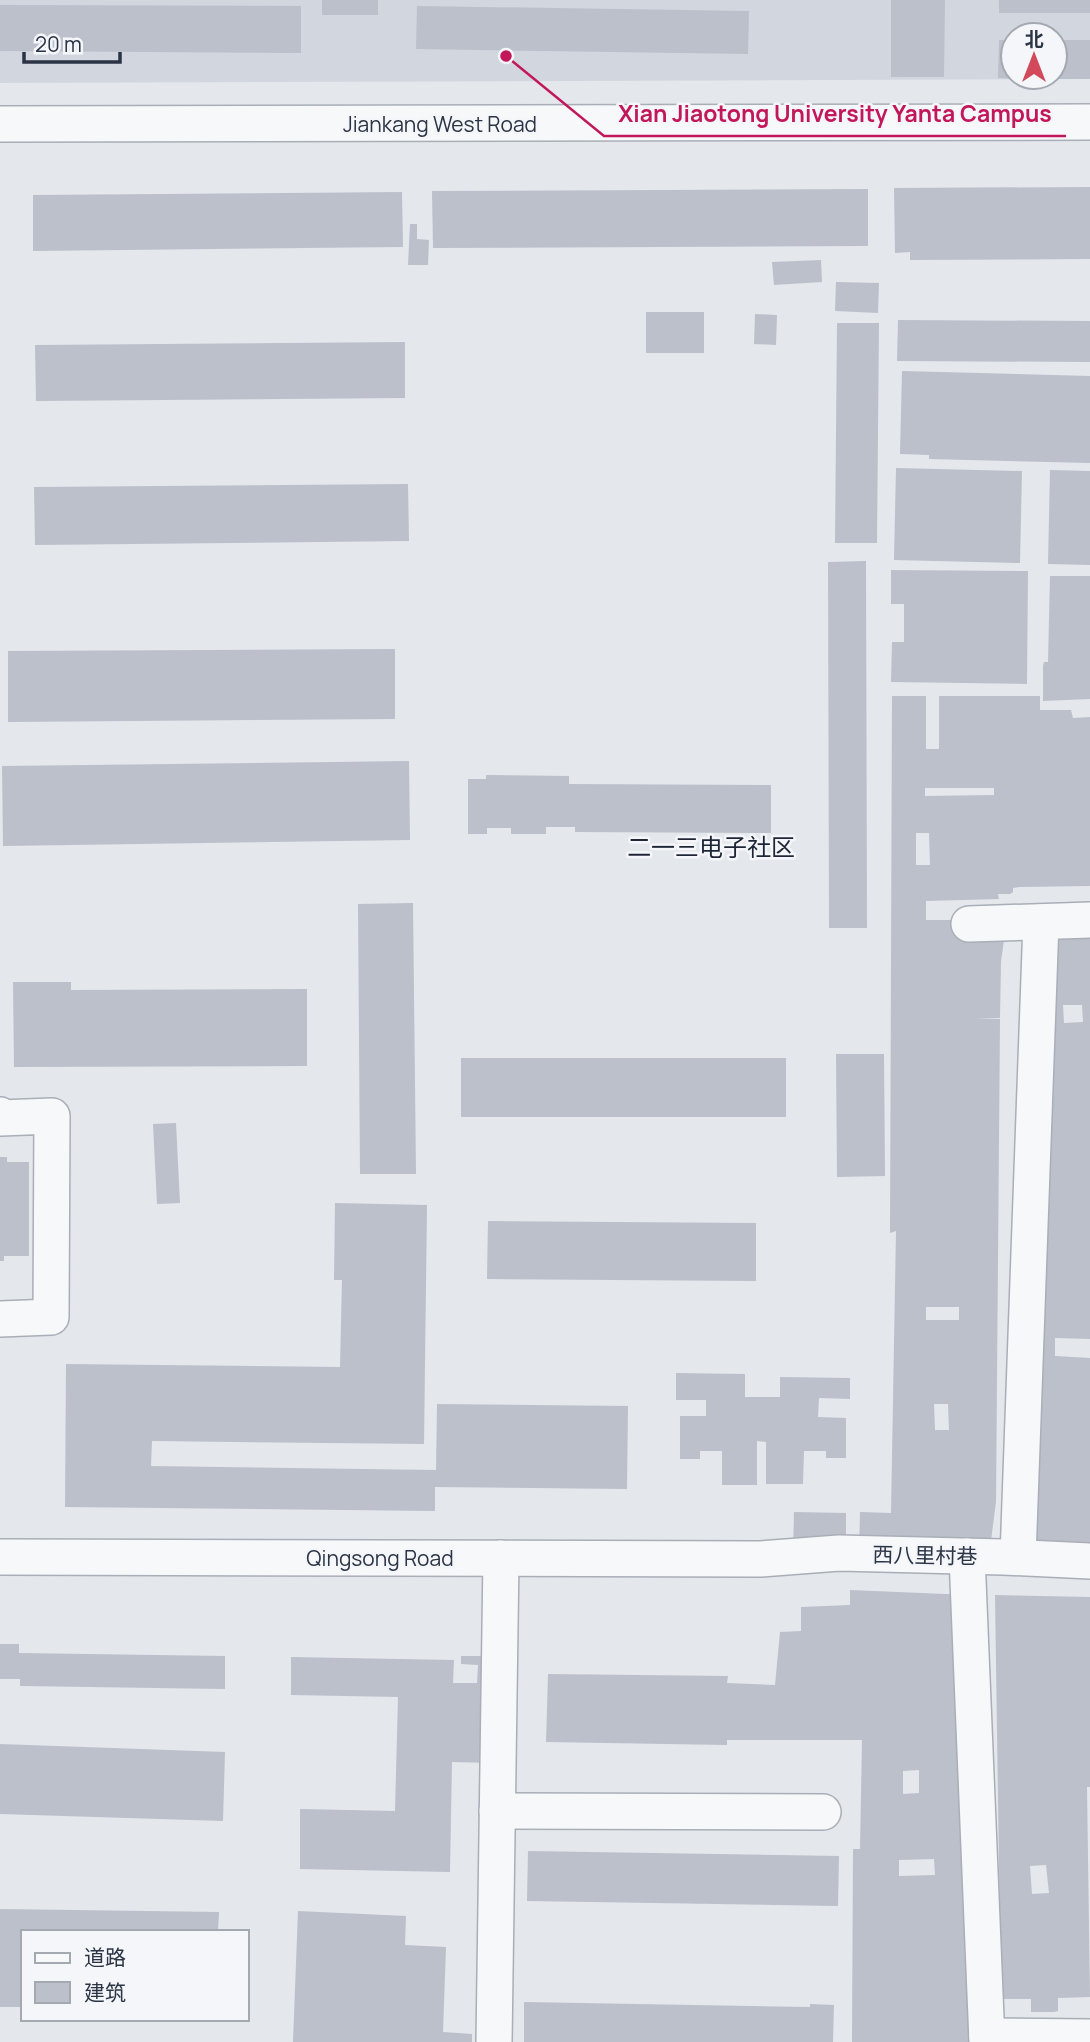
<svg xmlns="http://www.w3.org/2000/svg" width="1090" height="2042" viewBox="0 0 1090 2042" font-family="Manrope,'Noto Sans SC',sans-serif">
<rect width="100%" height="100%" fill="#e4e7ec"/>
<path fill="#d2d6de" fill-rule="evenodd" d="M 0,0 L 1090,0 L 1090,79 L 0,83 ZM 1013,35 L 1055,35 L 1055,77 L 1013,77 Z"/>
<g fill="#bbc0ca" fill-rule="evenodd">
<rect x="322" y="0" width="56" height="15"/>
<path d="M 891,0 L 945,0 L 944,77 L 891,77 Z"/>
<rect x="999" y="0" width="91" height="13"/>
<path d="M 0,5 L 301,6 L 301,53 L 0,51 Z"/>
<path d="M 417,6 L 749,11 L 748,54 L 416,49 Z"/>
<path d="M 999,40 L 1013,40 L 1013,79 L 998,78 Z"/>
<rect x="1055" y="40" width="35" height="39"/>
<path d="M 1090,187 L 1090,259 L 910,260 L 910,252 L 895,253 L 894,188 Z"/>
<path d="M 868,189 L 868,246 L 433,248 L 432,191 Z"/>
<path d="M 402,192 L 403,247 L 33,251 L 33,195 Z"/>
<path d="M 410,224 L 417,224 L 417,239 L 429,240 L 428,265 L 408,265 Z"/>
<path d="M 821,260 L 822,282 L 774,285 L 772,262 Z"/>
<path d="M 836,282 L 879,283 L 878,313 L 835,311 Z"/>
<rect x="646" y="312" width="58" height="41"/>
<path d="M 755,314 L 777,315 L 776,345 L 754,344 Z"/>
<path d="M 898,320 L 1090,321 L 1090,362 L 897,361 Z"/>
<path d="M 837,323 L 879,323 L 877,543 L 835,543 Z"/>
<path d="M 405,342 L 405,398 L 36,401 L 35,345 Z"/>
<path d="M 902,371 L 1090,376 L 1090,463 L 929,459 L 929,455 L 900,454 Z"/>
<path d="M 896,468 L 1022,471 L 1020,563 L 894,560 Z"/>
<path d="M 1050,470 L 1090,471 L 1090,565 L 1048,564 Z"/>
<path d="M 408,484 L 409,541 L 35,545 L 34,487 Z"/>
<path d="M 866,561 L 867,928 L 829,928 L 828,562 Z"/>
<path d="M 891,570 L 1028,571 L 1027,684 L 891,682 L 892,642 L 904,642 L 904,604 L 891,604 Z"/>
<path d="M 1050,576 L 1090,576 L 1090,699 L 1043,701 L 1043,666 L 1044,662 L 1048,662 Z"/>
<path d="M 395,649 L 395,719 L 8,722 L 8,651 Z"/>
<path d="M 892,696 L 926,696 L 926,749 L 939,749 L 939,696 L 1040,696 L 1040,710 L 1071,710 L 1073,718 L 1090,717 L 1090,886 L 1020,887 L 1013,888 L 1013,892 L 1010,894 L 998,894 L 999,899 L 926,901 L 926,920 L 1007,920 L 1001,961 L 1000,1018 L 975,1019 L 1000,1019 L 996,1502 L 989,1556 L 859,1554 L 860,1512 L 891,1513 L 896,1231 L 890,1233 ZM 925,788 L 994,788 L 994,795 L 925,796 ZM 916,833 L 929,833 L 930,865 L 916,865 ZM 926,1307 L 959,1307 L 959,1320 L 926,1320 ZM 934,1404 L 948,1404 L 949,1430 L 935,1430 Z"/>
<path d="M 409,761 L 410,840 L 3,846 L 2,766 Z"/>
<path d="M 486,775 L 569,776 L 569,784 L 771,785 L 771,833 L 575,832 L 575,827 L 546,827 L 546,834 L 511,834 L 511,828 L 487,828 L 487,834 L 468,834 L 468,779 L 486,779 Z"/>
<path d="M 413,903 L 416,1174 L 360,1174 L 358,904 Z"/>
<path d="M 1090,915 L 1090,1339 L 1055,1338 L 1055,1356 L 1090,1358 L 1090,1566 L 1017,1556 L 1026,958 ZM 1063,1005 L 1082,1005 L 1083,1022 L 1064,1023 Z"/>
<path d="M 13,982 L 71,982 L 71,990 L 307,989 L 307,1066 L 14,1067 Z"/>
<path d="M 836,1054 L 884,1054 L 885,1176 L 837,1177 Z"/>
<rect x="461" y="1058" width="325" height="59"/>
<path d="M 176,1123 L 180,1203 L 157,1204 L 153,1124 Z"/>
<path d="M 0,1157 L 7,1157 L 7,1162 L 29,1162 L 29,1256 L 4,1256 L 4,1261 L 0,1261 Z"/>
<path d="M 335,1203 L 427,1205 L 424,1444 L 152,1441 L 151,1466 L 436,1470 L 437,1404 L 628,1406 L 627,1489 L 435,1487 L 435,1511 L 65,1507 L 66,1364 L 340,1367 L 342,1280 L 334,1280 Z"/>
<path d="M 488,1221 L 756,1223 L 756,1281 L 487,1279 Z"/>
<path d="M 676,1373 L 745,1374 L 745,1397 L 780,1397 L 780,1377 L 850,1378 L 850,1399 L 819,1398 L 818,1417 L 846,1418 L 846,1458 L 826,1458 L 826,1451 L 804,1451 L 803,1484 L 766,1484 L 766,1442 L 757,1441 L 757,1485 L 722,1485 L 722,1451 L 700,1451 L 700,1459 L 680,1459 L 680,1416 L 706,1416 L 706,1400 L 676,1400 Z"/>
<path d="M 794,1512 L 846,1513 L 846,1539 L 793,1554 Z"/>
<path d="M 850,1590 L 969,1595 L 969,2042 L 852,2042 L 853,1849 L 860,1849 L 862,1740 L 727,1740 L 727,1745 L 546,1742 L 548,1674 L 728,1676 L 727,1683 L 775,1685 L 780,1632 L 801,1631 L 801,1607 L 850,1605 ZM 919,1770 L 919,1793 L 903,1794 L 903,1771 ZM 934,1859 L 935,1875 L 899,1876 L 899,1860 Z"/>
<path d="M 995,1595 L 1090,1597 L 1090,1787 L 1087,1787 L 1090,1997 L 1058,1998 L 1058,2011 L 1054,2012 L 1031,2012 L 1031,1999 L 1001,1999 ZM 1046,1865 L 1049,1893 L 1032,1894 L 1030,1866 Z"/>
<path d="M 0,1644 L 19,1644 L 19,1653 L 225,1656 L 225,1689 L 20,1686 L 20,1679 L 0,1679 Z"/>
<path d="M 461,1656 L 494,1656 L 492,1763 L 452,1762 L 450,1872 L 300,1869 L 300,1809 L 395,1811 L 398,1697 L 291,1695 L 291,1657 L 454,1660 L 453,1683 L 477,1683 L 478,1665 L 461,1664 Z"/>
<path d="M 0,1744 L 225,1752 L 223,1821 L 0,1814 Z"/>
<path d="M 528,1851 L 839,1856 L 838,1906 L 527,1901 Z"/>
<path d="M 0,1909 L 219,1912 L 218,1932 L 23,1932 L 23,2007 L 0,2007 Z"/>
<path d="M 298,1911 L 406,1916 L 405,1945 L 446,1947 L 443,2032 L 472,2034 L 472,2042 L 293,2042 Z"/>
<path d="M 524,2002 L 810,2007 L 810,2004 L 834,2005 L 833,2042 L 524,2042 Z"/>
</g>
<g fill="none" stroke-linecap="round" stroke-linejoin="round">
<g stroke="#a9aeb7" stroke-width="38">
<g id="minor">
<path d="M 0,124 L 1090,122"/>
<path d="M 969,924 L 1090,920"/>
<path d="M 0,1115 L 1,1118 L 52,1116 L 51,1317 L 0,1319"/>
<path d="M 967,1556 L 987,2042"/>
<path d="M 0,1557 L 760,1559 L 839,1553 L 1003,1557 L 1090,1561"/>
<path d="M 1018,1557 L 1041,922"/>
<path d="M 497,1811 L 823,1812"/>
<path d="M 987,2036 L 1090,2037"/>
<path d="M 494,2042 L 501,1558"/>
</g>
</g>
<use href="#minor" stroke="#f7f8fa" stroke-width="35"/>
</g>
<g text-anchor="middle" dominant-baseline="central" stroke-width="5" stroke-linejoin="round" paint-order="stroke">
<g font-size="21" fill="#2b3445" stroke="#f4f6f9">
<text x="440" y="124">Jiankang West Road</text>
<text transform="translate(925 1555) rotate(1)">西八里村巷</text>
<text x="380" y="1558">Qingsong Road</text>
</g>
<g font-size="24" fill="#1d2536" stroke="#f4f6f9">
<text x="711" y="846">二一三电子社区</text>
</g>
</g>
<path fill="none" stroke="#c2185b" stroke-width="2.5" d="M506 56L604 136H1066"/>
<circle fill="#c2185b" stroke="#f4f6f9" stroke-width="2.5" cx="506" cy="56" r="7"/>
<g font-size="23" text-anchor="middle" font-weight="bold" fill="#c2185b" stroke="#f4f6f9" stroke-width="5" stroke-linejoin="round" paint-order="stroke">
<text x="835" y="122">Xian Jiaotong University Yanta Campus</text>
</g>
<rect x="21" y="1930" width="228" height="91" fill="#f4f6f9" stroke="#a4a8b1" stroke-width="2"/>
<rect x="35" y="1953" width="35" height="10" fill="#f7f8fa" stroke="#a4a8b1" stroke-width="2"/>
<text x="84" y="1965" font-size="21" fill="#2b3445">道路</text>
<rect x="35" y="1982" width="35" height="21" fill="#bbc0ca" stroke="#a4a8b1" stroke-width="2"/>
<text x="84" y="2000" font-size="21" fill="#2b3445">建筑</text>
<g transform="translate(1034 56)"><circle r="33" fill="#f4f6f9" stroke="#a4a8b1" stroke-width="2"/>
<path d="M0-5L12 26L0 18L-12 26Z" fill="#d1495b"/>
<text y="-10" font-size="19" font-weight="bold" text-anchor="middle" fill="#2b3445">北</text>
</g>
<path d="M24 52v10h96v-10" fill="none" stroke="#2b3445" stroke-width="3.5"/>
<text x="35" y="52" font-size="21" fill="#2b3445" stroke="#f4f6f9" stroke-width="5" paint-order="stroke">20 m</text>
</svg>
